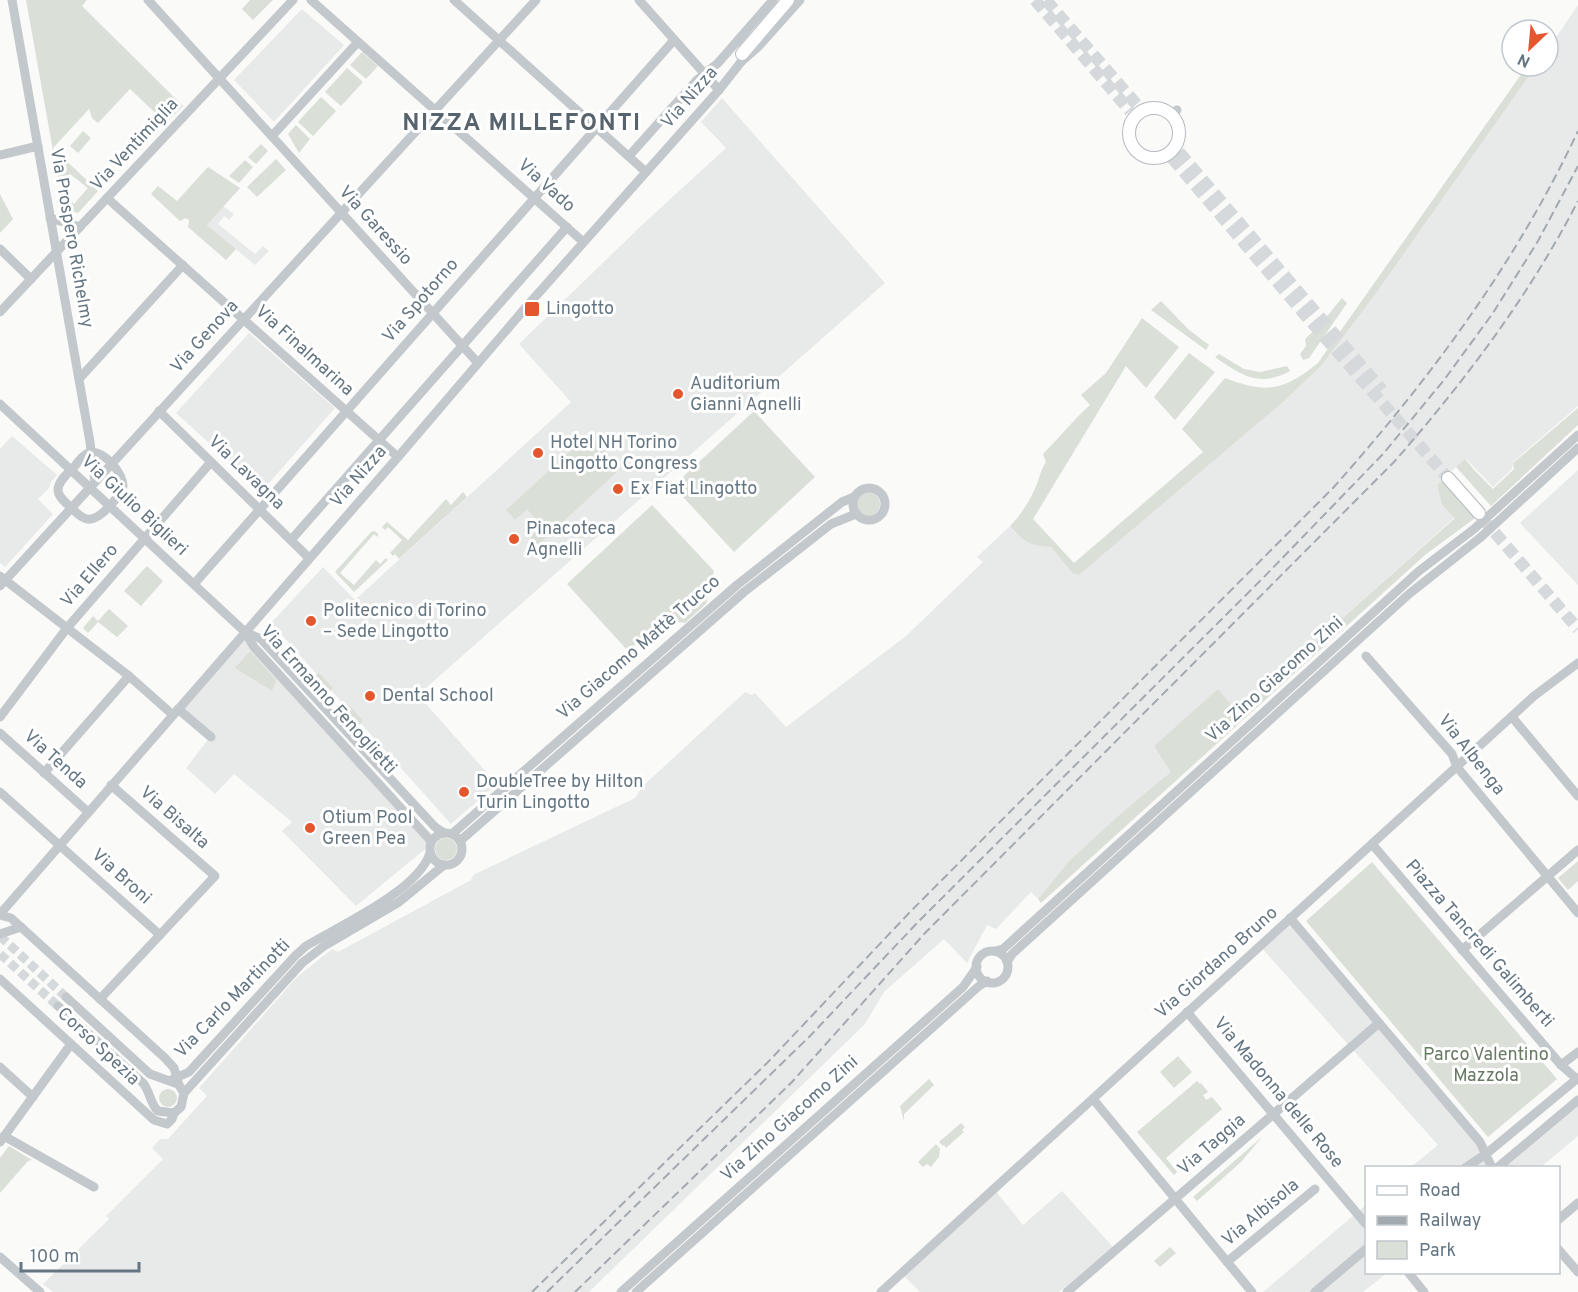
<svg xmlns="http://www.w3.org/2000/svg" width="1578" height="1292" viewBox="0 0 1578 1292" font-family="Overpass,sans-serif">
<rect width="100%" height="100%" fill="#fafaf8"/>
<g fill="#e8e9e9">
<path d="M 1578,5 L 1578,406 L 1513,462 L 1512,469 L 1493,487 L 1466,459 L 1456,467 L 1437,485 L 1442,505 L 1455,517 L 1237,713 L 1218,690 L 1154,746 L 1172,772 L 1119,815 L 1069,861 L 1038,899 L 1031,892 L 996,929 L 987,925 L 967,963 L 944,939 L 884,992 L 865,1024 L 589,1292 L 53,1292 L 43,1284 L 109,1219 L 106,1216 L 163,1159 L 152,1148 L 160,1139 L 168,1139 L 207,1096 L 199,1088 L 297,977 L 332,949 L 338,952 L 471,880 L 473,875 L 635,798 L 643,786 L 745,692 L 752,695 L 755,693 L 786,727 L 906,636 L 983,562 L 977,557 L 1010,526 L 1016,534 L 1051,547 L 1073,574 L 1079,575 L 1282,403 L 1321,366 L 1372,299 L 1536,66 L 1548,66 L 1548,49 Z"/>
<path d="M 302,9 L 344,45 L 274,122 L 234,80 Z"/>
<path d="M 722,98 L 885,283 L 418,695 L 497,784 L 451,824 L 271,623 L 323,567 L 355,600 L 571,402 L 519,344 L 643,224 L 726,148 L 701,122 Z"/>
<path d="M 223,206 L 234,214 L 229,220 L 224,216 L 218,224 L 255,254 L 263,246 L 269,251 L 255,265 L 207,225 Z"/>
<path d="M 249,333 L 335,408 L 262,491 L 176,413 Z"/>
<path d="M 12,436 L 57,475 L 51,482 L 49,488 L 38,499 L 53,514 L 5,567 L 0,563 L 0,449 Z"/>
<path d="M 1578,470 L 1578,585 L 1520,523 Z"/>
<path d="M 243,637 L 430,845 L 356,906 L 282,831 L 292,822 L 234,774 L 215,794 L 186,768 L 210,737 L 178,709 Z"/>
<path d="M 1290,918 L 1498,1167 L 1578,1100 L 1578,1136 L 1541,1167 L 1411,1167 L 1438,1145 L 1260,946 Z"/>
<path d="M 995,1190 L 1023,1225 L 1062,1191 L 1113,1247 L 1059,1292 L 920,1292 L 901,1273 Z"/>
<path d="M 1366,1205 L 1366,1272 L 1387,1273 L 1363,1292 L 1263,1292 Z"/>
</g>
<g fill="#dadfd7">
<path d="M 26,0 L 87,0 L 82,6 L 183,106 L 166,123 L 130,89 L 98,123 L 92,118 L 89,109 L 53,148 L 98,191 L 78,213 L 64,209 L 62,201 L 70,200 L 74,204 L 88,188 L 70,174 L 63,182 L 67,186 L 66,189 L 70,193 L 68,195 L 61,195 Z"/>
<path d="M 250,0 L 273,0 L 253,20 L 242,9 Z"/>
<path d="M 362,52 L 378,66 L 366,79 L 350,65 Z"/>
<path d="M 1527,66 L 1536,66 L 1372,299 L 1321,366 L 1282,403 L 1079,575 L 1073,574 L 1051,547 C 1031,546 1023,542 1010,526 C 1021,515 1031,499 1037,484 C 1040,476 1041,469 1046,462 L 1043,454 C 1059,438 1073,420 1090,405 L 1081,395 L 1106,373 L 1142,318 L 1179,347 L 1146,388 L 1126,366 L 1033,519 L 1074,563 L 1203,452 L 1182,429 L 1225,378 C 1267,394 1283,391 1318,363 Z"/>
<path d="M 347,68 L 363,82 L 341,106 L 325,92 Z"/>
<path d="M 321,97 L 336,111 L 313,136 L 298,122 Z"/>
<path d="M 296,125 L 310,139 L 299,153 L 288,134 Z"/>
<path d="M 83,131 L 91,138 L 78,153 L 70,146 Z"/>
<path d="M 261,144 L 268,151 L 256,164 L 248,157 Z"/>
<path d="M 276,159 L 286,170 L 257,197 L 247,187 Z"/>
<path d="M 245,160 L 253,167 L 239,183 L 229,176 Z"/>
<path d="M 208,167 L 240,188 L 207,225 L 236,249 L 226,260 L 188,227 L 189,220 L 186,218 L 180,221 L 151,194 L 158,186 L 177,201 Z"/>
<path d="M 0,194 L 13,219 L 0,233 Z"/>
<path d="M 1342,298 L 1347,303 L 1309,358 L 1303,360 L 1300,354 L 1306,346 L 1305,339 L 1319,326 Z"/>
<path d="M 1161,301 L 1188,329 L 1209,345 L 1206,350 L 1151,310 Z"/>
<path d="M 1189,353 L 1215,372 L 1175,420 L 1154,397 Z"/>
<path d="M 1219,354 L 1244,369 L 1260,372 L 1287,366 L 1290,371 C 1259,388 1241,375 1215,357 Z"/>
<path d="M 1578,408 L 1578,425 L 1491,506 L 1456,467 L 1465,459 L 1475,471 L 1493,489 L 1514,469 L 1513,463 Z"/>
<path d="M 754,411 L 815,477 L 734,552 L 673,486 Z"/>
<path d="M 589,434 L 621,468 L 538,545 L 530,537 L 542,526 L 527,509 L 515,520 L 506,510 Z"/>
<path d="M 1445,477 L 1478,513 L 1474,516 L 1475,518 L 1425,555 L 1041,903 L 1038,899 L 1069,861 L 1119,815 L 1171,772 L 1154,746 L 1218,689 L 1237,712 L 1455,518 L 1442,505 L 1437,485 Z"/>
<circle cx="868" cy="504" r="12"/>
<path d="M 463,492 L 467,497 L 399,559 L 395,554 L 393,556 L 390,553 L 402,540 L 388,527 L 385,530 L 382,527 L 387,522 L 408,540 L 446,499 L 451,505 Z"/>
<path d="M 652,505 L 714,571 L 706,604 L 685,623 L 662,620 L 628,651 L 567,584 Z"/>
<path d="M 375,531 L 378,534 L 378,537 L 374,534 L 340,573 L 354,585 L 376,560 L 380,564 L 386,558 L 388,560 L 354,592 L 335,572 L 371,532 Z"/>
<path d="M 147,566 L 163,581 L 141,606 L 124,591 Z"/>
<path d="M 109,609 L 128,626 L 117,637 L 98,622 L 88,633 L 83,628 L 93,616 L 98,621 Z"/>
<path d="M 250,651 L 276,680 L 272,691 L 235,668 Z"/>
<path d="M 319,673 L 333,688 L 328,693 L 324,689 L 318,693 L 313,688 L 318,683 L 313,677 Z"/>
<path d="M 349,705 L 363,721 L 358,726 L 354,722 L 349,726 L 343,720 L 348,716 L 344,710 Z"/>
<circle cx="446" cy="849" r="11"/>
<path d="M 1578,861 L 1578,881 L 1568,890 L 1558,878 Z"/>
<path d="M 1372,862 L 1557,1079 L 1488,1137 L 1306,921 Z"/>
<path d="M 1178,1056 L 1192,1072 L 1174,1088 L 1160,1072 Z"/>
<path d="M 929,1079 L 934,1085 L 904,1114 L 904,1121 L 900,1106 Z"/>
<path d="M 1197,1081 L 1200,1084 L 1201,1083 L 1208,1092 L 1203,1095 L 1206,1100 L 1212,1097 L 1222,1109 L 1166,1158 L 1177,1172 L 1174,1175 L 1137,1132 Z"/>
<circle cx="168" cy="1098" r="9"/>
<path d="M 961,1123 L 965,1127 L 962,1130 L 964,1132 L 946,1148 L 944,1145 L 943,1146 L 939,1142 Z"/>
<path d="M 1262,1137 L 1241,1162 L 1197,1201 L 1193,1197 Z"/>
<path d="M 936,1144 L 940,1149 L 939,1157 L 931,1167 L 927,1164 L 923,1167 L 918,1162 Z"/>
<path d="M 9,1146 L 32,1160 L 28,1161 L 0,1193 L 0,1158 Z"/>
<path d="M 1170,1247 L 1176,1253 L 1160,1267 L 1154,1261 Z"/>
</g>
<g fill="none" stroke-linecap="round" stroke-linejoin="round">
<g stroke="#d5d9db" stroke-width="9" stroke-dasharray="9 4.5" stroke-linecap="butt">
<path d="M 0,936 L 66,997"/>
<path d="M 0,954 L 58,1006"/>
</g>
<g stroke="#d5d9db" stroke-width="12" stroke-dasharray="12 6" stroke-linecap="butt">
<path d="M 1035,0 L 1130,111"/>
<path d="M 1046,0 L 1137,105"/>
<path d="M 1179,152 L 1382,390"/>
<path d="M 1172,158 L 1306,316 L 1448,478"/>
<path d="M 1483,519 L 1578,629"/>
</g>
<g stroke="#b5babe" stroke-width="14">
<g id="major">
<path d="M 742,54 L 788,0"/>
<circle cx="1154" cy="133" r="25"/>
<path d="M 1448,478 L 1479,513"/>
</g>
</g>
<g stroke="#c3c8cc" stroke-width="9">
<path d="M 12,0 L 90,442 L 95,482"/>
<path d="M 148,0 L 478,363"/>
<path d="M 311,0 L 580,239"/>
<path d="M 454,0 L 646,172"/>
<path d="M 639,0 L 719,90"/>
<path d="M 741,62 L 758,47 L 800,0"/>
<path d="M 1172,115 L 1177,110"/>
<path d="M 272,136 L 358,42"/>
<path d="M 0,155 L 38,146"/>
<path d="M 629,156 L 697,80 L 718,63 L 773,0"/>
<path d="M 107,198 L 398,457"/>
<path d="M 50,218 L 80,227"/>
<path d="M 0,249 L 31,279"/>
<path d="M 0,312 L 293,0"/>
<path d="M 79,379 L 183,265"/>
<path d="M 0,404 L 245,632 L 254,647 L 431,841"/>
<path d="M 159,411 L 309,558"/>
<path d="M 92,452 C 106,453 122,472 123,486 C 120,496 99,522 87,519 C 80,518 74,510 68,505 C 64,501 58,496 58,490 C 58,481 68,473 74,467 C 79,461 83,454 92,452 Z"/>
<circle cx="869" cy="504" r="16"/>
<path d="M 291,540 L 567,227"/>
<path d="M 0,576 L 129,676 L 173,715"/>
<path d="M 194,584 L 674,40"/>
<path d="M 0,586 L 536,0"/>
<path d="M 245,632 L 261,639 L 435,827 L 444,833"/>
<path d="M 1366,656 L 1452,754 L 1457,767 L 1578,913"/>
<path d="M 178,709 L 211,737"/>
<path d="M 0,717 L 67,628 L 211,462"/>
<path d="M 1512,717 L 1578,796"/>
<path d="M 0,733 L 87,811"/>
<path d="M 44,773 L 129,676"/>
<path d="M 0,792 L 160,935"/>
<circle cx="446" cy="849" r="16"/>
<path d="M 452,834 L 737,585 L 842,502 L 854,497"/>
<path d="M 460,841 L 744,592 L 831,524 L 856,514"/>
<path d="M 1372,844 L 1561,1065 L 1578,1080"/>
<path d="M 0,914 L 398,457 L 527,306 L 719,90 L 741,62 L 745,33"/>
<path d="M 0,915 L 11,918 L 165,1058 L 174,1068 L 179,1085 L 184,1093 L 181,1107 L 174,1113 L 158,1111 C 150,1104 150,1091 143,1083 L 58,1006"/>
<path d="M 1290,918 L 1480,1142 L 1492,1168"/>
<path d="M 0,934 L 21,927"/>
<path d="M 1462,950 L 1578,850"/>
<path d="M 995,951 L 1003,949 L 1419,571 L 1474,529 L 1578,435"/>
<circle cx="992" cy="967" r="16"/>
<path d="M 1007,962 L 1012,954 L 1409,594 L 1481,537 L 1578,448"/>
<path d="M 0,979 L 154,1120 L 167,1124 L 172,1119 L 174,1113"/>
<path d="M 66,997 L 150,1074 L 175,1083"/>
<path d="M 100,999 L 215,876 L 111,785"/>
<path d="M 1187,1012 L 1366,1224"/>
<path d="M 1561,1065 L 1578,1052"/>
<path d="M 0,1067 L 33,1097"/>
<path d="M 171,1080 L 189,1072 L 295,956 L 306,946 C 339,926 418,891 430,853"/>
<path d="M 184,1093 L 302,963 L 324,946 L 399,902 L 444,865"/>
<path d="M 1093,1099 L 1252,1292"/>
<path d="M 4,1136 L 94,1187"/>
<path d="M 0,1142 L 71,1044"/>
<path d="M 1465,1168 L 1486,1154 L 1578,1078"/>
<path d="M 1497,1168 L 1578,1100"/>
<path d="M 1558,1220 L 1578,1203"/>
<path d="M 1558,1249 L 1578,1272"/>
<path d="M 0,1257 L 40,1292"/>
<path d="M 1227,1262 L 1315,1189"/>
<path d="M 1408,1272 L 1424,1292"/>
<path d="M 621,1292 L 963,987 L 977,967"/>
<path d="M 636,1292 L 979,986 L 987,981"/>
<path d="M 881,1292 L 1534,696 L 1578,663"/>
<path d="M 1067,1292 L 1379,1023"/>
<path d="M 1315,1292 L 1366,1249"/>
</g>
<use href="#major" stroke="#fff" stroke-width="12"/>
<g stroke="#a2aab0" stroke-width="2" stroke-dasharray="9 4.5" stroke-linecap="butt">
<path d="M 532,1292 L 769,1061 L 910,912 L 1333,488 C 1430,379 1516,263 1578,131"/>
<path d="M 547,1292 L 811,1035 L 919,921 L 1263,578 L 1383,454 L 1444,380 L 1493,313 L 1538,241 L 1578,166"/>
<path d="M 575,1292 L 792,1082 L 925,933 L 1394,462 C 1465,381 1529,296 1578,201"/>
</g>
</g>
<g fill="#e4572e" stroke="#fff" stroke-width="2">
<rect x="524" y="301" width="16" height="16" rx="3"/>
<circle cx="678" cy="394" r="6"/>
<circle cx="538" cy="453" r="6"/>
<circle cx="618" cy="489" r="6"/>
<circle cx="514" cy="539" r="6"/>
<circle cx="311" cy="621" r="6"/>
<circle cx="370" cy="696" r="6"/>
<circle cx="464" cy="792" r="6"/>
<circle cx="310" cy="828" r="6"/>
</g>
<g text-anchor="middle" dominant-baseline="central" stroke-width="6" stroke-linejoin="round" paint-order="stroke">
<g font-size="18" fill="#657683" stroke="#fff">
<text transform="translate(690 98) rotate(-49)">Via Nizza</text>
<text transform="translate(135 145) rotate(-47)">Via Ventimiglia</text>
<text transform="translate(546 186) rotate(42)">Via Vado</text>
<text transform="translate(375 226) rotate(48)">Via Garessio</text>
<text transform="translate(71 238) rotate(80)">Via Prospero Richelmy</text>
<text transform="translate(421 301) rotate(-49)">Via Spotorno</text>
<text transform="translate(205 337) rotate(-48)">Via Genova</text>
<text transform="translate(304 351) rotate(42)">Via Finalmarina</text>
<text transform="translate(246 473) rotate(44)">Via Lavagna</text>
<text transform="translate(359 477) rotate(-49)">Via Nizza</text>
<text transform="translate(134 506) rotate(43)">Via Giulio Biglieri</text>
<text transform="translate(90 576) rotate(-49)">Via Ellero</text>
<text transform="translate(639 648) rotate(-41)">Via Giacomo Mattè Trucco</text>
<text transform="translate(1275 680) rotate(-42)">Via Zino Giacomo Zini</text>
<text transform="translate(328 700) rotate(48)">Via Ermanno Fenoglietti</text>
<text transform="translate(1471 755) rotate(52)">Via Albenga</text>
<text transform="translate(55 760) rotate(42)">Via Tenda</text>
<text transform="translate(174 818) rotate(41)">Via Bisalta</text>
<text transform="translate(121 877) rotate(42)">Via Broni</text>
<text transform="translate(1479 944) rotate(49)">Piazza Tancredi Galimberti</text>
<text transform="translate(1217 963) rotate(-42)">Via Giordano Bruno</text>
<text transform="translate(233 999) rotate(-46)">Via Carlo Martinotti</text>
<text transform="translate(98 1047) rotate(43)">Corso Spezia</text>
<text transform="translate(1278 1093) rotate(50)">Via Madonna delle Rose</text>
<text transform="translate(790 1119) rotate(-42)">Via Zino Giacomo Zini</text>
<text transform="translate(1212 1145) rotate(-41)">Via Taggia</text>
<text transform="translate(1261 1213) rotate(-40)">Via Albisola</text>
</g>
<g font-size="18" fill="#657683" stroke="#fff" text-anchor="start">
<text x="546" y="309">Lingotto</text>
<text x="690" y="384">Auditorium<tspan x="690" dy="21">Gianni Agnelli</tspan></text>
<text x="550" y="443">Hotel NH Torino<tspan x="550" dy="21">Lingotto Congress</tspan></text>
<text x="630" y="489">Ex Fiat Lingotto</text>
<text x="526" y="529">Pinacoteca<tspan x="526" dy="21">Agnelli</tspan></text>
<text x="323" y="611">Politecnico di Torino<tspan x="323" dy="21">– Sede Lingotto</tspan></text>
<text x="382" y="696">Dental School</text>
<text x="476" y="782">DoubleTree by Hilton<tspan x="476" dy="21">Turin Lingotto</tspan></text>
<text x="322" y="818">Otium Pool<tspan x="322" dy="21">Green Pea</tspan></text>
</g>
<g font-size="18" fill="#687a64" stroke="#fff">
<text x="1486" y="1055">Parco Valentino<tspan x="1486" dy="21">Mazzola</tspan></text>
</g>
<g font-size="24" font-weight="bold" letter-spacing="1.5" fill="#57646e" stroke="#fff">
<text x="522" y="124">NIZZA MILLEFONTI</text>
</g>
</g>
<rect x="1365" y="1166" width="195" height="108" fill="#ffffff" stroke="#c1c8cd" stroke-width="1.5"/>
<rect x="1377" y="1186" width="30" height="9" fill="#ffffff" stroke="#c1c8cd" stroke-width="1.5"/>
<text x="1419" y="1196" font-size="18" fill="#657683">Road</text>
<rect x="1377" y="1216" width="30" height="9" fill="#a2aab0" stroke="#c1c8cd" stroke-width="1.5"/>
<text x="1419" y="1226" font-size="18" fill="#657683">Railway</text>
<rect x="1377" y="1241" width="30" height="18" fill="#dadfd7" stroke="#c1c8cd" stroke-width="1.5"/>
<text x="1419" y="1256" font-size="18" fill="#657683">Park</text>
<g transform="translate(1530 48) rotate(206)"><circle r="28" fill="#ffffff" stroke="#c1c8cd" stroke-width="1.5"/>
<path d="M0-4.5L10 22L0 15L-10 22Z" fill="#e4572e"/>
<text y="-9" font-size="16" font-weight="bold" text-anchor="middle" fill="#657683">N</text>
</g>
<path d="M21 1262v9h118v-9" fill="none" stroke="#657683" stroke-width="3"/>
<text x="30" y="1262" font-size="18" fill="#657683" stroke="#ffffff" stroke-width="4.5" paint-order="stroke">100 m</text>
</svg>
